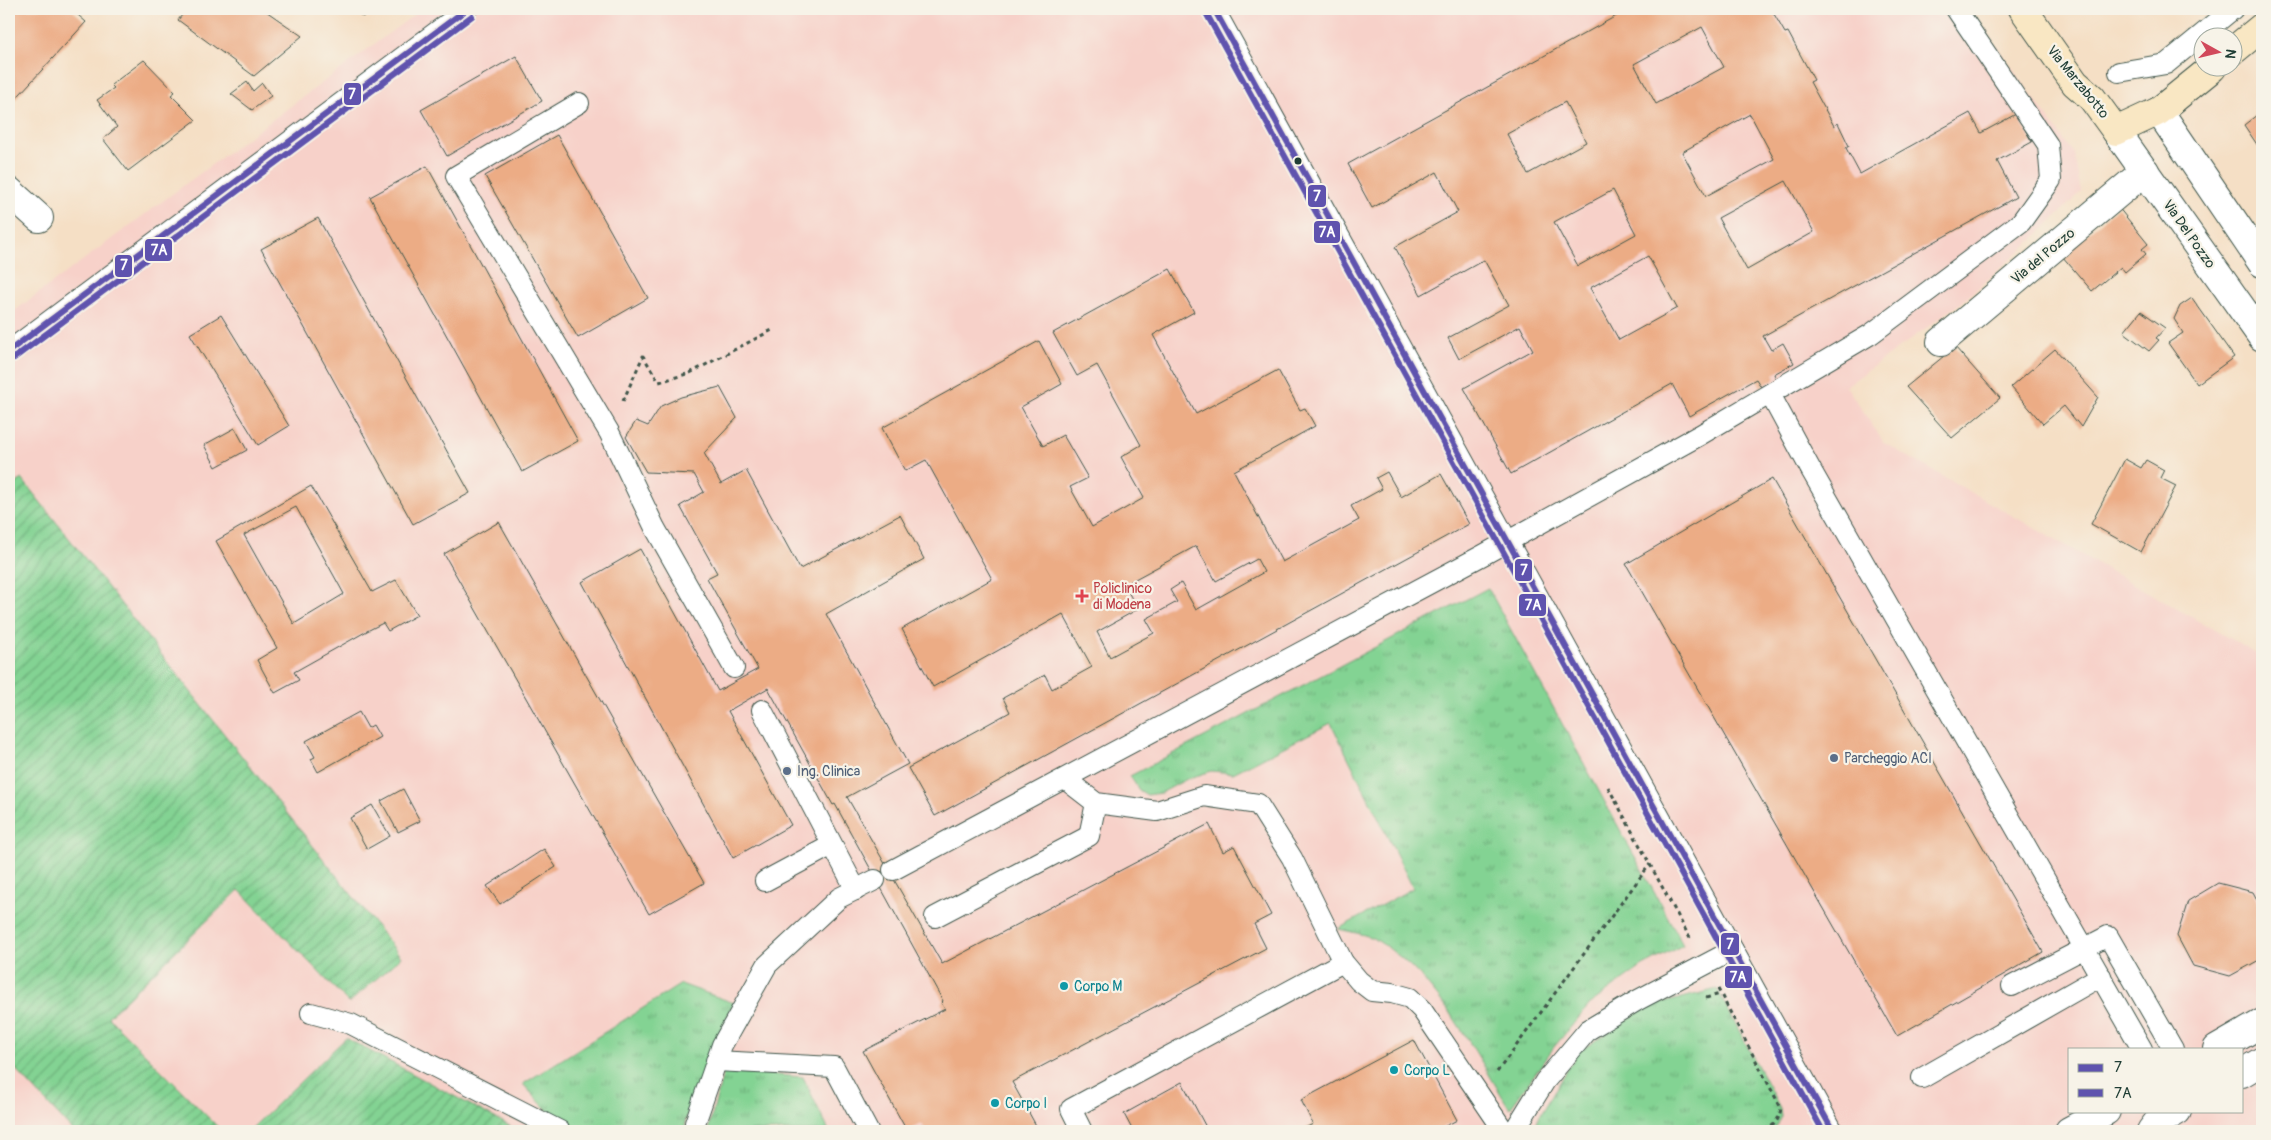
<svg xmlns="http://www.w3.org/2000/svg" width="2271" height="1140" viewBox="0 0 2271 1140" font-family="Pangolin,sans-serif">
<defs>
<pattern id="park-tufts" width="24" height="20" patternUnits="userSpaceOnUse" patternTransform="scale(1.25)"><rect width="24" height="20" fill="#83d393"/><path d="M3 7l-1-3M5 7V3M7 7l1-3M15 17l-1-3M17 17v-4M19 17l1-3" fill="none" stroke="#6bac79"/></pattern>
<pattern id="garden-furrows" width="10" height="10" patternUnits="userSpaceOnUse" patternTransform="scale(1.25)"><rect width="10" height="10" fill="#83d393"/><path d="M-1 1l2-2M0 10L10 0M9 11l2-2" fill="none" stroke="#6bac79"/></pattern>
</defs>
<rect width="100%" height="100%" fill="#f7f3e8"/>
<filter id="ink" filterUnits="userSpaceOnUse"><feTurbulence type="fractalNoise" baseFrequency=".02" numOctaves="2"/><feDisplacementMap in="SourceGraphic" scale="10" xChannelSelector="R" yChannelSelector="G"/><feConvolveMatrix kernelMatrix="1 2 1 2 8 2 1 2 1" color-interpolation-filters="sRGB"/></filter>
<filter id="wash" filterUnits="userSpaceOnUse"><feTurbulence type="fractalNoise" baseFrequency=".0096" numOctaves="4" result="noise"/><feDisplacementMap in="SourceGraphic" scale="20" xChannelSelector="R" yChannelSelector="G"/><feGaussianBlur stdDeviation="1.12" result="paint"/><feColorMatrix in="noise" values="0 0 0 0 0 0 0 0 0 0 0 0 0 0 0 0 0 1.4 0 .05"/><feComposite in="paint" operator="in"/></filter>
<g filter="url(#wash)">
<rect width="100%" height="100%" fill="#f5dfc5"/>
<path fill="#f7d1c9" fill-rule="evenodd" d="M 422,9 L 1970,9 L 2074,154 L 2081,192 L 2028,244 L 1962,302 L 1846,386 L 1884,443 L 2262,657 L 2262,1131 L 9,1131 L 9,315 ZM 2070,1049 L 2242,1049 L 2242,1111 L 2070,1111 Z"/>
<g fill="url(#park-tufts)" stroke="#518864">
<path d="M 1488,588 L 1683,945 L 1643,966 L 1591,1003 L 1554,1047 L 1510,1109 C 1473,1050 1439,979 1378,941 C 1367,934 1350,932 1338,929 L 1413,888 L 1331,723 L 1233,773 L 1211,771 L 1187,779 L 1161,793 L 1147,795 L 1139,790 L 1130,776 Z"/>
<path d="M 681,984 L 734,1003 L 713,1046 L 685,1122 L 686,1131 L 574,1131 L 559,1123 L 523,1084 Z"/>
<path d="M 1717,989 L 1780,1108 L 1781,1116 L 1774,1131 L 1531,1131 L 1578,1052 L 1647,1007 Z"/>
<path d="M 724,1071 L 803,1077 L 829,1131 L 709,1131 L 709,1126 Z"/>
</g>
<g fill="url(#garden-furrows)" stroke="#518864">
<path d="M 22,479 L 401,957 L 349,1003 L 239,890 L 108,1017 L 222,1131 L 73,1131 L 9,1062 L 9,488 Z"/>
<path d="M 346,1038 L 519,1131 L 249,1131 Z"/>
</g>
<g id="blocks">
<g fill="#ecac85" fill-rule="evenodd">
<path d="M 9,9 L 71,9 L 86,22 L 9,106 Z"/>
<path d="M 187,9 L 263,9 L 302,36 L 254,76 L 178,20 Z"/>
<path d="M 352,9 L 369,9 L 363,17 Z"/>
<path d="M 1629,9 L 1771,9 L 1785,33 L 1788,32 L 1814,80 L 1810,82 L 1834,126 L 1838,123 L 1849,146 L 1846,148 L 1860,174 L 1970,113 L 1981,133 L 2016,114 L 2032,142 L 1997,161 L 2016,197 L 1763,336 L 1771,350 L 1783,343 L 1794,363 L 1774,374 L 1776,378 L 1761,387 L 1756,379 L 1689,416 L 1672,384 L 1511,474 L 1464,388 L 1533,350 L 1520,326 L 1459,359 L 1448,338 L 1509,305 L 1484,260 L 1421,295 L 1395,247 L 1458,212 L 1437,172 L 1372,208 L 1348,164 ZM 1702,27 L 1724,67 L 1656,104 L 1634,64 ZM 1565,102 L 1586,142 L 1528,174 L 1507,134 ZM 1750,114 L 1774,159 L 1706,196 L 1682,152 ZM 1786,181 L 1814,232 L 1747,270 L 1718,218 ZM 1613,190 L 1636,234 L 1578,266 L 1554,222 ZM 1648,256 L 1677,308 L 1619,340 L 1590,288 Z"/>
<path d="M 516,56 L 542,101 L 447,156 L 421,110 Z"/>
<path d="M 144,60 L 175,92 L 171,95 L 196,120 L 128,171 L 103,139 L 117,127 L 97,100 L 114,88 L 111,85 Z"/>
<path d="M 247,82 L 253,91 L 262,83 L 271,96 L 252,110 L 231,94 Z"/>
<path d="M 2262,111 L 2262,152 L 2244,125 Z"/>
<path d="M 557,135 L 648,298 L 578,338 L 485,176 Z"/>
<path d="M 427,166 L 578,441 L 522,472 L 370,197 Z"/>
<path d="M 2118,207 L 2148,244 L 2142,249 L 2146,254 L 2125,272 L 2121,267 L 2092,291 L 2062,256 Z"/>
<path d="M 318,218 L 470,493 L 413,524 L 261,249 Z"/>
<path d="M 1170,269 L 1194,312 L 1153,335 L 1196,414 L 1278,370 L 1300,410 L 1305,408 L 1315,426 L 1234,471 L 1282,562 L 1359,520 L 1351,506 L 1382,489 L 1376,478 L 1387,472 L 1401,497 L 1441,474 L 1469,524 L 935,816 L 908,768 L 1010,712 L 1003,698 L 1045,675 L 1052,689 L 1092,667 L 1063,614 L 933,687 L 902,629 L 992,579 L 926,460 L 905,471 L 882,428 L 1039,341 L 1062,384 L 1021,407 L 1043,446 L 1063,435 L 1088,478 L 1070,487 L 1092,527 L 1144,498 L 1121,457 L 1141,445 L 1097,365 L 1077,376 L 1053,333 ZM 1196,546 L 1216,581 L 1257,559 L 1264,572 L 1196,610 L 1181,583 L 1170,590 L 1177,602 L 1146,619 L 1154,633 L 1110,657 L 1097,632 L 1138,609 L 1124,585 Z"/>
<path d="M 2192,298 L 2234,357 L 2197,384 L 2168,343 L 2183,333 L 2174,319 L 2180,306 Z"/>
<path d="M 2141,311 L 2165,328 L 2156,338 L 2159,340 L 2149,351 L 2124,332 Z"/>
<path d="M 221,315 L 289,426 L 258,445 L 190,334 Z"/>
<path d="M 1955,347 L 2000,398 L 1952,438 L 1906,387 Z"/>
<path d="M 2055,349 L 2098,397 L 2081,427 L 2064,406 L 2043,424 L 2011,387 Z"/>
<path d="M 720,387 L 737,418 L 704,453 L 721,484 L 746,470 L 800,569 L 900,515 L 924,559 L 826,614 L 908,764 L 847,797 L 942,964 L 1209,824 L 1223,852 L 1234,846 L 1271,915 L 1254,924 L 1266,948 L 1012,1082 L 1039,1131 L 926,1131 L 922,1124 L 907,1131 L 863,1051 L 945,1009 L 941,1003 L 943,1001 L 835,804 L 833,805 L 768,688 L 728,711 L 791,825 L 733,858 L 582,582 L 640,549 L 718,691 L 758,669 L 707,578 L 717,573 L 680,506 L 704,492 L 694,474 L 646,472 L 626,437 L 636,421 L 648,426 L 661,406 L 681,397 Z"/>
<path d="M 235,428 L 247,450 L 216,467 L 204,445 Z"/>
<path d="M 2125,459 L 2141,468 L 2146,460 L 2164,470 L 2160,478 L 2176,486 L 2141,552 L 2091,524 Z"/>
<path d="M 1772,479 L 2043,952 L 1897,1036 L 1626,564 Z"/>
<path d="M 311,486 L 372,592 L 396,580 L 417,615 L 388,631 L 383,623 L 367,631 L 294,672 L 299,680 L 275,693 L 257,660 L 277,648 L 216,541 ZM 296,507 L 344,594 L 294,624 L 244,535 Z"/>
<path d="M 499,522 L 704,883 L 649,914 L 444,554 Z"/>
<path d="M 359,712 L 368,728 L 373,725 L 380,737 L 318,772 L 311,759 L 315,757 L 306,741 Z"/>
<path d="M 403,789 L 420,821 L 398,832 L 381,801 Z"/>
<path d="M 372,805 L 390,836 L 367,849 L 350,818 Z"/>
<path d="M 544,849 L 556,867 L 500,904 L 487,886 Z"/>
<path d="M 2218,883 L 2253,892 L 2262,909 L 2261,959 L 2230,976 L 2193,966 L 2177,936 L 2188,901 Z"/>
<path d="M 1414,1040 L 1457,1120 L 1436,1131 L 1299,1131 L 1313,1124 L 1301,1100 Z"/>
<path d="M 1182,1082 L 1208,1131 L 1133,1131 L 1124,1114 Z"/>
</g>
</g>
</g>
<g filter="url(#ink)">
<use href="#blocks" fill-opacity="0" stroke="#3f554a" stroke-width="1"/>
<g fill="none" stroke-linecap="round" stroke-linejoin="round">
<g stroke="#3f554a" stroke-width="22">
<g id="service">
<path d="M 1214,9 L 1833,1131"/>
<path d="M 2119,72 L 2166,64 L 2233,9"/>
<path d="M 579,103 L 456,176 L 609,432 L 655,528 L 734,668"/>
<path d="M 9,351 L 467,9"/>
<path d="M 1770,394 L 1811,470 L 2142,1049"/>
<path d="M 762,710 L 856,890"/>
<path d="M 1065,779 L 1096,803 L 1157,811 L 1204,796 L 1258,804 L 1292,858 L 1343,962 L 1359,981 L 1372,991 L 1392,993 L 1410,998 L 1422,1010 L 1504,1131"/>
<path d="M 893,870 L 1483,555 L 1700,435 L 1871,334 L 2021,222 L 2051,180 L 2048,145 L 1956,9"/>
<path d="M 765,881 L 832,845"/>
<path d="M 935,917 L 1089,836 L 1096,803"/>
<path d="M 2012,986 L 2108,936 L 2173,1049"/>
<path d="M 311,1013 L 351,1024 L 560,1131"/>
<path d="M 716,1061 L 834,1067 L 868,1131"/>
<path d="M 1922,1078 L 2101,976"/>
<path d="M 696,1131 L 695,1123 L 722,1045 L 767,965 L 839,898 L 875,880"/>
<path d="M 1082,1131 L 1071,1109 L 1343,962"/>
<path d="M 1514,1131 L 1545,1081 L 1588,1030 L 1638,1000 L 1733,950"/>
</g>
</g>
<g stroke="#3f554a" stroke-width="30">
<g id="minor">
<path d="M 9,191 L 39,218"/>
<path d="M 1941,342 L 2145,171"/>
<path d="M 2217,1049 L 2262,1023"/>
<path d="M 2242,1073 L 2262,1061"/>
<path d="M 2069,1131 L 2106,1111"/>
<path d="M 2151,1131 L 2157,1123 L 2177,1111"/>
</g>
</g>
<g stroke="#3f554a" stroke-width="30">
<g id="tertiary">
<path d="M 2159,111 L 2262,263"/>
<path d="M 2116,131 L 2262,337"/>
</g>
</g>
<g stroke="#3f554a" stroke-width="30">
<g id="secondary">
<path d="M 2023,9 L 2075,83 L 2092,98 L 2116,131 L 2159,111 L 2212,68"/>
<path d="M 2234,50 L 2262,27"/>
</g>
</g>
<g stroke="#3f554a" stroke-width="3" stroke-dasharray="4 4" stroke-linecap="butt">
<path d="M 623,401 L 643,356 L 659,382 L 690,373 L 774,329"/>
<path d="M 1608,787 L 1691,940"/>
<path d="M 1718,989 L 1781,1108 C 1778,1126 1770,1129 1754,1131"/>
<path d="M 1706,998 L 1720,994"/>
<path d="M 1497,1072 L 1650,864"/>
</g>
<use href="#service" stroke="#fff" stroke-width="20"/>
<use href="#minor" stroke="#fff" stroke-width="28"/>
<use href="#tertiary" stroke="#fff" stroke-width="28"/>
<use href="#secondary" stroke="#f9e7c3" stroke-width="28"/>
<g stroke="#f7f3e8" stroke-width="10">
<g id="bus-1">
<path d="M 1214,9 L 1833,1131"/>
<path d="M 9,351 L 467,9"/>
</g>
</g>
<g stroke="#f7f3e8" stroke-width="10">
<g id="bus-2">
<path d="M 1206,13 L 1823,1131"/>
<path d="M 14,358 L 472,16"/>
</g>
</g>
<use href="#bus-1" stroke="#5f53ae" stroke-width="6"/>
<use href="#bus-2" stroke="#5f53ae" stroke-width="6"/>
</g>
</g>
<circle fill="#1f3d34" stroke="#f7f3e8" stroke-width="2" cx="1298" cy="161" r="4.5"/>
<path fill="#e0444e" stroke="#f7f3e8" stroke-width="2" d="M1079.5 588.5h5v5h5v5h-5v5h-5v-5h-5v-5h5z"/>
<g fill="#5c6f8a" stroke="#f7f3e8" stroke-width="2">
<circle cx="1834" cy="758" r="5"/>
<circle cx="787" cy="771" r="5"/>
</g>
<g fill="#0f9aa8" stroke="#f7f3e8" stroke-width="2">
<circle cx="1064" cy="986" r="5"/>
<circle cx="1394" cy="1070" r="5"/>
<circle cx="995" cy="1103" r="5"/>
</g>
<g text-anchor="middle" dominant-baseline="central" stroke-width="4.5" stroke-linejoin="round" paint-order="stroke">
<g font-size="14" fill="#1f3d34" stroke="#f7f3e8">
<text transform="translate(2078 82) rotate(51)">Via Marzabotto</text>
<text transform="translate(2189 234) rotate(55)">Via Del Pozzo</text>
<text transform="translate(2043 256) rotate(-40)">Via del Pozzo</text>
</g>
<g font-size="14" fill="#be3a42" stroke="#f7f3e8" text-anchor="start">
<text x="1093" y="588">Policlinico<tspan x="1093" dy="16">di Modena</tspan></text>
</g>
<g font-size="14" fill="#4e5e75" stroke="#f7f3e8" text-anchor="start">
<text x="1844" y="758">Parcheggio ACI</text>
<text x="797" y="771">Ing. Clinica</text>
</g>
<g font-size="14" fill="#0d838f" stroke="#f7f3e8" text-anchor="start">
<text x="1074" y="986">Corpo M</text>
<text x="1404" y="1070">Corpo L</text>
<text x="1005" y="1103">Corpo I</text>
</g>
</g>
<g stroke="#f7f3e8" stroke-width="2">
<rect x="343" y="82" width="19" height="24" rx="5" fill="#5f53ae"/>
<rect x="1307" y="184" width="20" height="24" rx="5" fill="#5f53ae"/>
<rect x="1313" y="220" width="28" height="24" rx="5" fill="#5f53ae"/>
<rect x="144" y="238" width="29" height="24" rx="5" fill="#5f53ae"/>
<rect x="114" y="254" width="19" height="24" rx="5" fill="#5f53ae"/>
<rect x="1514" y="558" width="19" height="24" rx="5" fill="#5f53ae"/>
<rect x="1518" y="593" width="29" height="24" rx="5" fill="#5f53ae"/>
<rect x="1720" y="932" width="20" height="24" rx="5" fill="#5f53ae"/>
<rect x="1724" y="965" width="29" height="24" rx="5" fill="#5f53ae"/>
</g>
<g font-size="14" text-anchor="middle" font-weight="bold" fill="#fff">
<text x="352" y="99">7</text>
<text x="1317" y="201">7</text>
<text x="1327" y="237">7A</text>
<text x="159" y="255">7A</text>
<text x="124" y="270">7</text>
<text x="1524" y="575">7</text>
<text x="1533" y="610">7A</text>
<text x="1730" y="949">7</text>
<text x="1738" y="982">7A</text>
</g>
<rect width="2271" height="1140" fill="none" stroke="#f7f3e8" stroke-width="30"/>
<rect x="2068" y="1048" width="175" height="65" fill="#f7f3e8" stroke="#a1aaa0"/>
<rect x="2078" y="1064" width="25" height="8" fill="#5f53ae" stroke="#a1aaa0"/>
<text x="2114" y="1072" font-size="15" fill="#1f3d34">7</text>
<rect x="2078" y="1089" width="25" height="8" fill="#5f53ae" stroke="#a1aaa0"/>
<text x="2114" y="1098" font-size="15" fill="#1f3d34">7A</text>
<g transform="translate(2218 52) rotate(98)"><circle r="24" fill="#f7f3e8" stroke="#a1aaa0"/>
<path d="M0-4L9 19L0 12L-9 19Z" fill="#d1495b"/>
<text y="-8" font-size="14" font-weight="bold" text-anchor="middle" fill="#1f3d34">N</text>
</g>
</svg>
